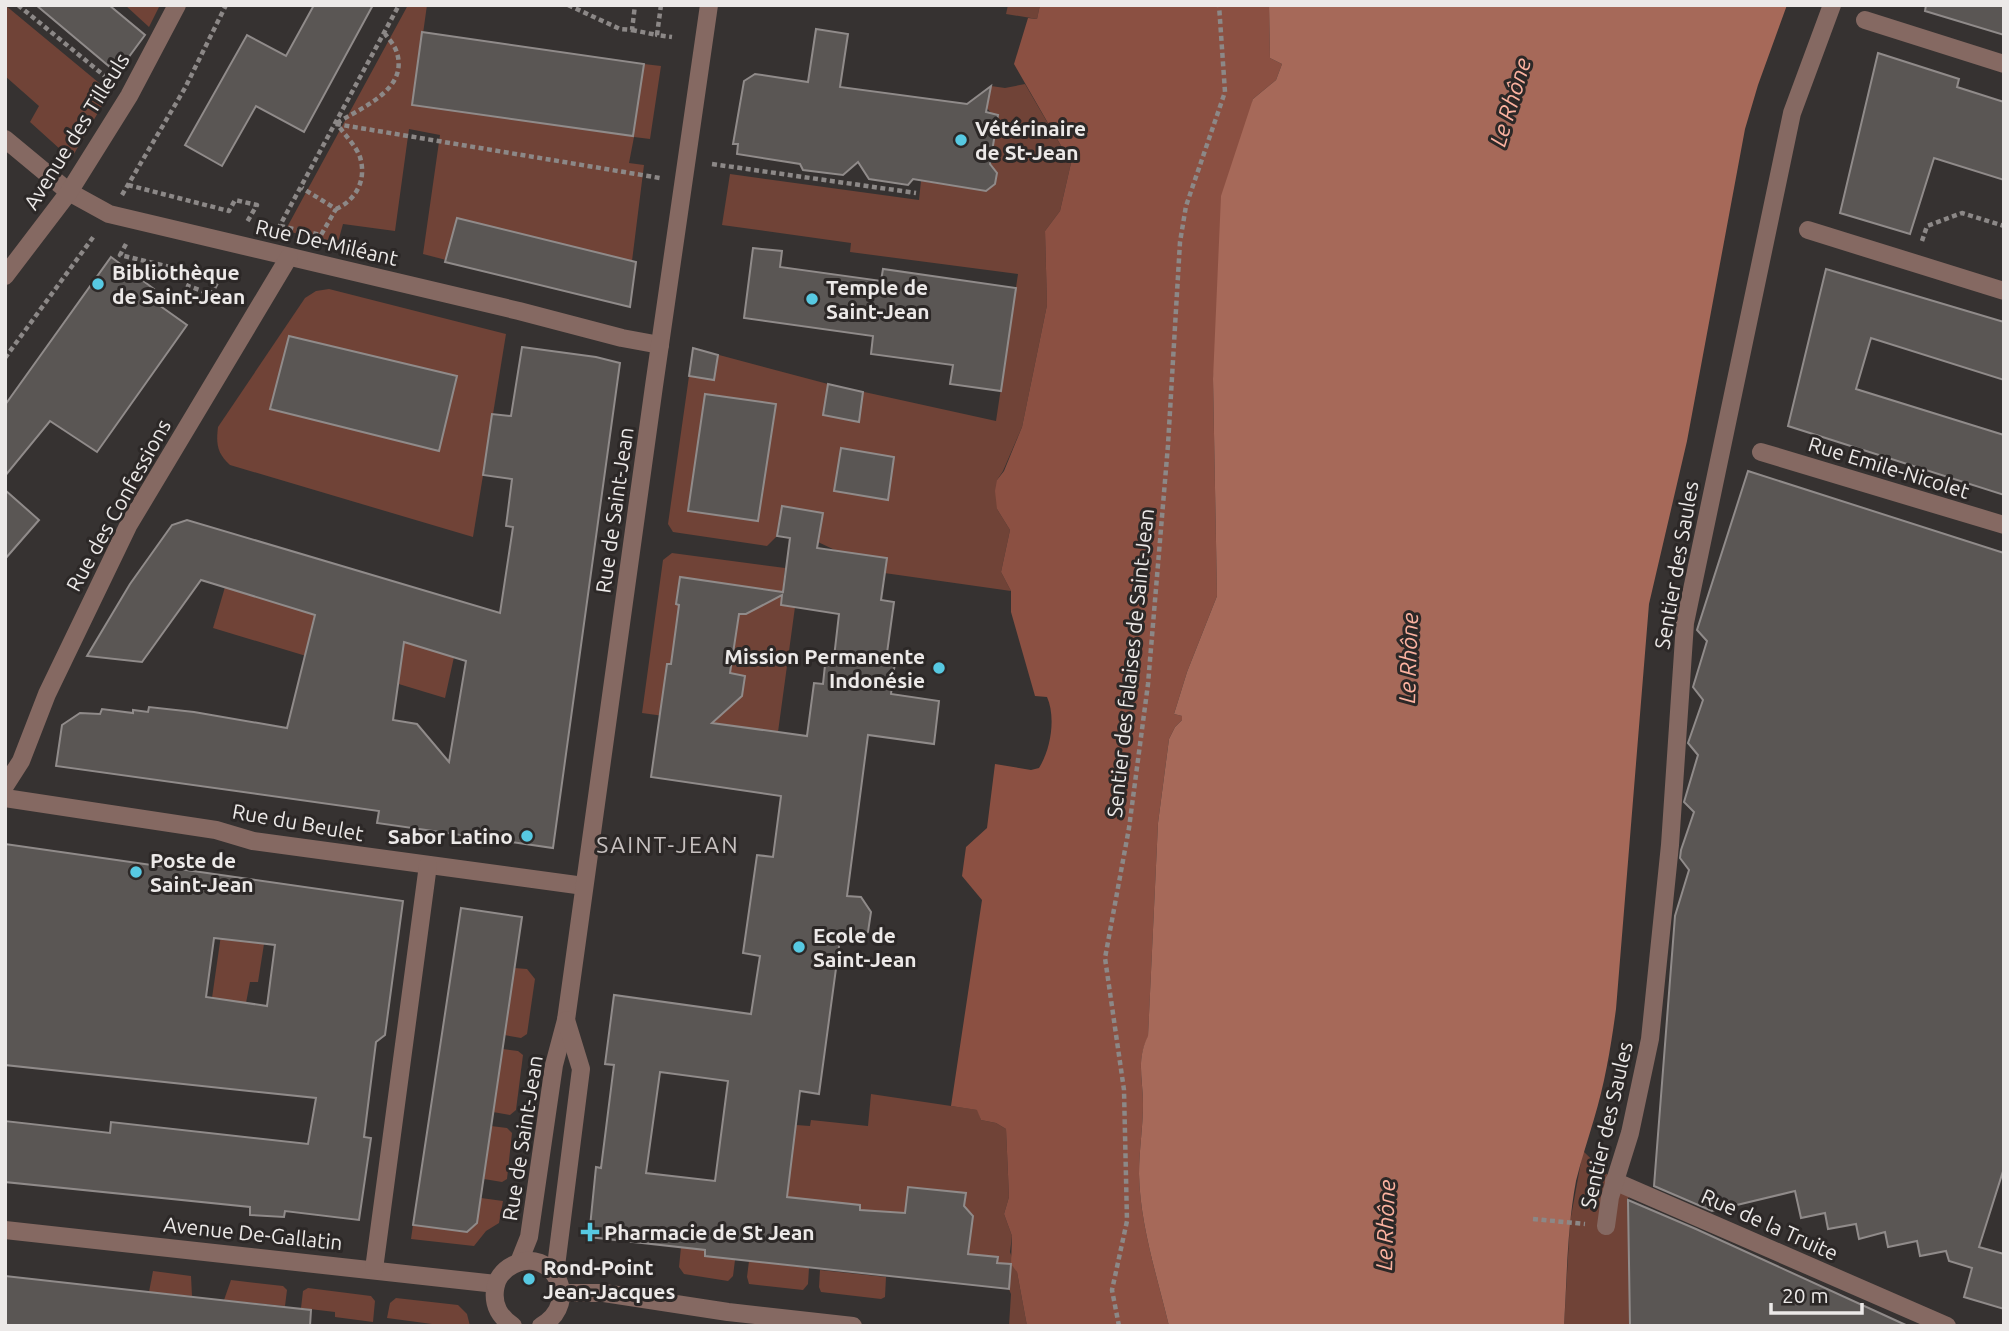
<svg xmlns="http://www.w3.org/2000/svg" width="2009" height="1331" viewBox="0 0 2009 1331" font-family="Ubuntu,sans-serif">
<rect width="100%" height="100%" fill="#363231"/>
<g fill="#704337">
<path d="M 5,5 L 110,92 L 71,159 L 30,122 L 39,106 L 5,76 Z"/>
<path d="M 125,5 L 160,5 L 149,27 Z"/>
<path d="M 408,5 L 427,5 L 413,105 L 633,136 L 644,64 L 661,66 L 650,139 L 634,137 L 629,163 L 644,165 L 632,261 L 457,218 L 446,260 L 423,254 L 440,135 L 409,129 L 395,231 L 343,224 L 338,242 L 285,231 Z"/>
<path d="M 1008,5 L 1040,5 L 1037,19 L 1006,14 Z"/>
<path d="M 1025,84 L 1071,163 L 1060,211 L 1045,231 L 1047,305 L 1022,427 L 1003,471 L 997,480 L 997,509 L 1010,530 L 1001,572 L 1011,591 L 835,566 L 837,551 L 818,542 L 823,513 L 782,506 L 777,536 L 767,546 L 673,532 L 668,524 L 693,348 L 828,384 L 996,421 L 1018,274 L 850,252 L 851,243 L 722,225 L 730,174 L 919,200 L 921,181 L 987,191 L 995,184 L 997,173 L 990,164 L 997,116 L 991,113 L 987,108 L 991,86 L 1005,88 Z"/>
<path d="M 329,289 L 506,334 L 473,537 L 230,465 C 217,453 216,444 218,427 L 305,298 L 316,291 Z"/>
<path d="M 672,553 L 785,568 L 781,605 L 795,607 L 778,732 L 642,713 L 663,560 Z"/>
<path d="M 225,587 L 454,657 L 445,698 L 213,628 Z"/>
<path d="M 221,935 L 230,940 L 264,944 L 258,982 L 250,982 L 246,1003 L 212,998 Z"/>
<path d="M 514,968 L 527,969 L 535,979 L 527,1034 L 521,1038 L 504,1035 Z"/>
<path d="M 503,1049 L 518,1051 L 523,1055 L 516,1110 L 510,1115 L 493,1112 Z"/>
<path d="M 871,1094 L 978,1110 L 981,1120 L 996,1123 L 1006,1129 L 1009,1197 L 1004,1214 L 1012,1236 L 1010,1252 L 1017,1272 L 1027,1326 L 1009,1326 L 1011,1294 L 997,1263 L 997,1257 L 983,1255 L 967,1260 L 964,1211 L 965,1198 L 960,1193 L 908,1187 L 905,1214 L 860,1210 L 860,1205 L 787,1197 L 796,1125 L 810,1126 L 811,1120 L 868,1126 Z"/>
<path d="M 491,1126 L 507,1128 L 512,1133 L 507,1179 L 502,1182 L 484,1179 Z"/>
<path d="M 1583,1151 L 1614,1181 L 1639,1191 L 1628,1198 L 1630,1326 L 1564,1326 L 1570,1222 Z"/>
<path d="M 481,1198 L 503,1201 L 499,1223 L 486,1231 L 474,1246 L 411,1239 L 413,1225 L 467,1232 L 477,1223 Z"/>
<path d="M 681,1247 L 705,1250 L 705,1256 L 735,1260 L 733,1276 L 728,1281 L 684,1274 L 679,1267 Z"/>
<path d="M 749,1261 L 809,1268 L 808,1284 L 803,1290 L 749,1284 L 747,1277 Z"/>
<path d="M 820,1270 L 886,1277 L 885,1297 L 881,1299 L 821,1292 L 819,1287 Z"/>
<path d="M 153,1271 L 191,1276 L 192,1296 L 149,1292 Z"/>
<path d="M 231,1280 L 283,1286 L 287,1290 L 285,1306 L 224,1300 Z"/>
<path d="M 308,1288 L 371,1296 L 375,1301 L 373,1322 L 335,1317 L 335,1312 L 301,1308 L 303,1291 Z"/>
<path d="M 396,1298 L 458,1305 L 467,1314 L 470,1326 L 447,1326 L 387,1318 L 390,1303 Z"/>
</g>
<path fill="#8b5042" d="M 1040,5 L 1269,5 L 1270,58 L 1282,64 L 1276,80 L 1253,99 L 1213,379 L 1217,596 L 1187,672 L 1174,714 L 1182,716 L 1182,720 L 1175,727 L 1169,739 L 1158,823 L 1148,1037 C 1136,1060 1143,1080 1143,1104 C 1143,1127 1139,1150 1139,1174 C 1140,1225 1157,1276 1169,1326 L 1027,1326 L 1017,1272 L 1011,1264 L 1012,1236 L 1004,1214 L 1009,1197 L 1006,1129 L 996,1123 L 981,1120 L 977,1110 L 951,1106 L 982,900 L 962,876 L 966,847 L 987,828 L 995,764 L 1031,770 L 1039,768 C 1051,749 1056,717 1047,697 L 1035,696 L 1011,612 L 1011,591 L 1001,572 L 1010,530 L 997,509 L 995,491 L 997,480 L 1004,471 L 1022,427 L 1047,305 L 1045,231 L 1060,211 L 1071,163 L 1014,64 L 1028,18 L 1037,19 Z"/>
<path fill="#a66959" d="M 1269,5 L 1787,5 L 1758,85 L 1745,129 L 1687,441 L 1649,604 L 1616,1009 C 1611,1046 1605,1083 1594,1119 C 1588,1140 1581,1160 1576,1181 C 1567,1229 1567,1278 1564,1326 L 1169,1326 C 1157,1276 1140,1225 1139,1174 C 1139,1150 1143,1127 1143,1104 C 1143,1079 1136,1060 1148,1036 L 1158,823 L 1169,739 L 1175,727 L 1182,720 L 1182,716 L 1174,714 L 1187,672 L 1217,596 L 1213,379 L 1221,196 L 1253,99 L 1276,80 L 1282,64 L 1270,58 Z"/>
<g fill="#5a5654" stroke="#908b8a" stroke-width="2" fill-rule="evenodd">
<path d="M 36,5 L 109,5 L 145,35 L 117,73 Z"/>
<path d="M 314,5 L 373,5 L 304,132 L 256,106 L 222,166 L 185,145 L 247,35 L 286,56 Z"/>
<path d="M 1926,5 L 2004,5 L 2004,35 L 1925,11 Z"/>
<path d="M 816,29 L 848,34 L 840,87 L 967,104 L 991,86 L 986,112 L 998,115 L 990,164 L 997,173 L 995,184 L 986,191 L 913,179 L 908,185 L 869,179 L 858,162 L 843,175 L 803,170 L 800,164 L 737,154 L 738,144 L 733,144 L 744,81 L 755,74 L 808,82 Z"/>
<path d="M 422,32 L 644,64 L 633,136 L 412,105 Z"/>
<path d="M 1878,53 L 1959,79 L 1957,87 L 2004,102 L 2004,180 L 1934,158 L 1910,234 L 1840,213 Z"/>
<path d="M 457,218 L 636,262 L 630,307 L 445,262 Z"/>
<path d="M 753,248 L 782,251 L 780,267 L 881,281 L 883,269 L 1016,288 L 1001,391 L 950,384 L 953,365 L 871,354 L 873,336 L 744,318 Z"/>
<path d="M 111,257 L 154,289 L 149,298 L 187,325 L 97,452 L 50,421 L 5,476 L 5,405 Z"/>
<path d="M 1826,269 L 2004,322 L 2004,380 L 1871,338 L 1856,389 L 2004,435 L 2004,495 L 1788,426 Z"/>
<path d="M 289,336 L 457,376 L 439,451 L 270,409 Z"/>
<path d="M 522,347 L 596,357 L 620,363 L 553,848 L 377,823 L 379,811 L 56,766 L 62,725 L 80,713 L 100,714 L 102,709 L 133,713 L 133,710 L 148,712 L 149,707 L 194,712 L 287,728 L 315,615 L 201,580 L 142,662 L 87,656 L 130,584 L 172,525 L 187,520 L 500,613 L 513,527 L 506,526 L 512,479 L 483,475 L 492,414 L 511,416 ZM 404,642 L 466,661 L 449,762 L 417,724 L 393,720 Z"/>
<path d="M 693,348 L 718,355 L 714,380 L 689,376 Z"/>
<path d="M 828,384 L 863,392 L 859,422 L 823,415 Z"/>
<path d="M 705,394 L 776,404 L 758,521 L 688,511 Z"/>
<path d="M 841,448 L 894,457 L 888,500 L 834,491 Z"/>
<path d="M 1748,471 L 2004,553 L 2004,1168 L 1979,1247 L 2004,1254 L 2004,1309 L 1964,1297 L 1972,1268 L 1949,1261 L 1946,1251 L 1920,1256 L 1917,1241 L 1888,1247 L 1885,1232 L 1859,1239 L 1856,1224 L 1828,1229 L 1825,1213 L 1801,1218 L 1795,1191 L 1712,1211 L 1654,1186 L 1675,916 L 1689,870 L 1680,858 L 1681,850 L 1694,812 L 1684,802 L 1698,755 L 1688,743 L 1703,700 L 1693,687 L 1707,641 L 1697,630 Z"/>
<path d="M 5,490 L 39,520 L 5,559 Z"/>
<path d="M 782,506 L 823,513 L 817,548 L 887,558 L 881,600 L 894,602 L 887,653 L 896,654 L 891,694 L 939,701 L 934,744 L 868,735 L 847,896 L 861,897 L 871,912 L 868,932 L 855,942 L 840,939 L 819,1094 L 800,1091 L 787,1197 L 860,1205 L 860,1210 L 905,1213 L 908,1187 L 966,1193 L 964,1206 L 973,1216 L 968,1254 L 998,1257 L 997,1263 L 1011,1264 L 1009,1289 L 705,1256 L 705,1250 L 589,1237 L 596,1167 L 601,1168 L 614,1065 L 605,1064 L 614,995 L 751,1014 L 760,956 L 743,953 L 757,855 L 773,857 L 781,796 L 651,777 L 667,664 L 671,664 L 679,605 L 676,604 L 680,577 L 783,592 L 790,538 L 777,536 ZM 782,595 L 781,605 L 839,614 L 833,666 L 825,665 L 823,684 L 814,683 L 807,736 L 712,723 L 742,696 L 745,676 L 730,673 L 739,614 L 746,614 ZM 660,1072 L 728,1081 L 715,1181 L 646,1173 Z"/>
<path d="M 5,844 L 403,901 L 385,1035 L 376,1042 L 364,1137 L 371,1138 L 359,1220 L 285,1211 L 284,1217 L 250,1215 L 250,1207 L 5,1182 L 5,1121 L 110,1133 L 111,1122 L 308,1144 L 316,1098 L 5,1065 ZM 214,938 L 275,945 L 267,1006 L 206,997 Z"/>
<path d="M 461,908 L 522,917 L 477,1223 L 467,1232 L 413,1225 Z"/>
<path d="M 1628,1200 L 1696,1229 L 1908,1326 L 1630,1326 Z"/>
<path d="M 5,1276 L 311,1310 L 310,1326 L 5,1326 Z"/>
</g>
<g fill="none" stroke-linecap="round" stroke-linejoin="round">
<g stroke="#8c8887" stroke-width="4.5" stroke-dasharray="5 3.5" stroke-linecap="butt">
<path d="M 18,5 L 112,82"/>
<path d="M 568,5 L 620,29 L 632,30 L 635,5"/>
<path d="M 661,5 L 657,35 L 672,37"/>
<path d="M 632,30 L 657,35"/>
<path d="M 337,123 C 362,107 408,90 397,53 C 395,46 389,39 385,34"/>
<path d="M 336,124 L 660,178"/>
<path d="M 712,164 L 916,193"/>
<path d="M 128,185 L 229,211 L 235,200 L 257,205 L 247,222"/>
<path d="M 122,195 L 185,88 L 226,5"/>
<path d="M 336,209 C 356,200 367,180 360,157 C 356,146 344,134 337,124"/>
<path d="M 280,226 L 321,235 L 336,209 L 302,188"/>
<path d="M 278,229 L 399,5"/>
<path d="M 1922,241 L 1927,226 L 1962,213 L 2004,226"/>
<path d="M 126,244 L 120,255 L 195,273 L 188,286 L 211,294 L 224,269"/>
<path d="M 5,358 L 94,236"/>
<path d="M 1533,1219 L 1585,1224"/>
<path d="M 1119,1326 L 1112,1290 L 1127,1221 L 1124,1090 L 1105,958 L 1129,828 L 1148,684 L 1168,445 L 1180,242 L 1186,206 L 1225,92 L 1219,5"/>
</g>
<g stroke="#856962" stroke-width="18">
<path d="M 1865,20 L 2004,64"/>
<path d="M 5,139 L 69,192 L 109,214 L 519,311 L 622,338 L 660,345"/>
<path d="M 1808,230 L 2004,291"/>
<path d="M 5,276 L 69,192 L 129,96 L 177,5"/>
<path d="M 1761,452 L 2004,525"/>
<path d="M 5,786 L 21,761 L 47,694 L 128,526 L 289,257"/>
<path d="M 5,798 L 216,830 L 253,841 L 584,886"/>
<path d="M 1614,1181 L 1947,1326"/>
<path d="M 1606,1226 L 1610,1197 L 1630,1133 L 1650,1039 L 1670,845 L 1685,623 L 1792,113 L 1832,5"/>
<path d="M 5,1230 L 496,1284"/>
<path d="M 519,1262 L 529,1237 L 554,1065 L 566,1020 L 654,386 L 709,5"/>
<path d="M 374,1269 L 428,865"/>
<path d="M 555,1274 L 581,1069 L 566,1020"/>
<path d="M 562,1293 L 604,1293 L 728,1312 L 853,1326"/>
<path d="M 513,1326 C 500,1317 493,1306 495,1290 C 496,1279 503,1270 513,1265 C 552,1245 583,1302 541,1326"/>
</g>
</g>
<g fill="#57c9e2" stroke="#2c2827" stroke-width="2.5">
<circle cx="961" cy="140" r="7"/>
<circle cx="98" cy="284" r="7"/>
<circle cx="812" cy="299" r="7"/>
<circle cx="939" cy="668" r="7"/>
<circle cx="527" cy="836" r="7"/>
<circle cx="136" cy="872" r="7"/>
<circle cx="799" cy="947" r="7"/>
<path d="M586.5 1221.5h7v7h7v7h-7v7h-7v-7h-7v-7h7z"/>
<circle cx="529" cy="1279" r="7"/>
</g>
<g text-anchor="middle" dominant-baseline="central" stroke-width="6" stroke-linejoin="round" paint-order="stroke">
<g font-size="21" font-weight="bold" fill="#ece9e8" stroke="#2c2827" text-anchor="start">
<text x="975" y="128">Vétérinaire<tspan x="975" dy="24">de St-Jean</tspan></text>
<text x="112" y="272">Bibliothèque<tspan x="112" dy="24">de Saint-Jean</tspan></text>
<text x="826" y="287">Temple de<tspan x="826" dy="24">Saint-Jean</tspan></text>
<text x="925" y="656" text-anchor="end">Mission Permanente<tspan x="925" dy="24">Indonésie</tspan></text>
<text x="513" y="836" text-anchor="end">Sabor Latino</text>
<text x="150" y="860">Poste de<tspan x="150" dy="24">Saint-Jean</tspan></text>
<text x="813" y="935">Ecole de<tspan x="813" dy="24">Saint-Jean</tspan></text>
<text x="604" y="1232">Pharmacie de St Jean</text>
<text x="543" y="1267">Rond-Point<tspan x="543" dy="24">Jean-Jacques</tspan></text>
</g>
<g font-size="21" fill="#ece9e8" stroke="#2c2827">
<text transform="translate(76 131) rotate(-58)">Avenue des Tilleuls</text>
<text transform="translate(327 242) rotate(13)">Rue De-Miléant</text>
<text transform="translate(1889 467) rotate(17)">Rue Emile-Nicolet</text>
<text transform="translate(118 505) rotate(-61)">Rue des Confessions</text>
<text transform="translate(614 510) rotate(-82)">Rue de Saint-Jean</text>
<text transform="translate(1676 565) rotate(-80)">Sentier des Saules</text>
<text transform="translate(1130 663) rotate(-84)">Sentier des falaises de Saint-Jean</text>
<text transform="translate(298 822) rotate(10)">Rue du Beulet</text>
<text transform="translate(1606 1125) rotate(-77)">Sentier des Saules</text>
<text transform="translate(522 1138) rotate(-81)">Rue de Saint-Jean</text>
<text transform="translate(1770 1224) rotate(24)">Rue de la Truite</text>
<text transform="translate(253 1233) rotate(6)">Avenue De-Gallatin</text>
</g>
<g font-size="23" font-style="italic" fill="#fbb2a0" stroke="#2c2827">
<text transform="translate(1510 102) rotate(-73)">Le Rhône</text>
<text transform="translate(1408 658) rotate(-88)">Le Rhône</text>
<text transform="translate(1385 1225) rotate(-88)">Le Rhône</text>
</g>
<g font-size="23" letter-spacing="2" fill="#c7c1c0" stroke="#2c2827">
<text x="668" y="844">SAINT-JEAN</text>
</g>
</g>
<rect width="2009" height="1331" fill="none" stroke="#ece9e8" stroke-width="14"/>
<path d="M1771 1303v10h91v-10" fill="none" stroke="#ece9e8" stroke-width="3.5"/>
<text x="1782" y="1303" font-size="21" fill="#ece9e8" stroke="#2c2827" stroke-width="5" paint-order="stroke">20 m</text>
</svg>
